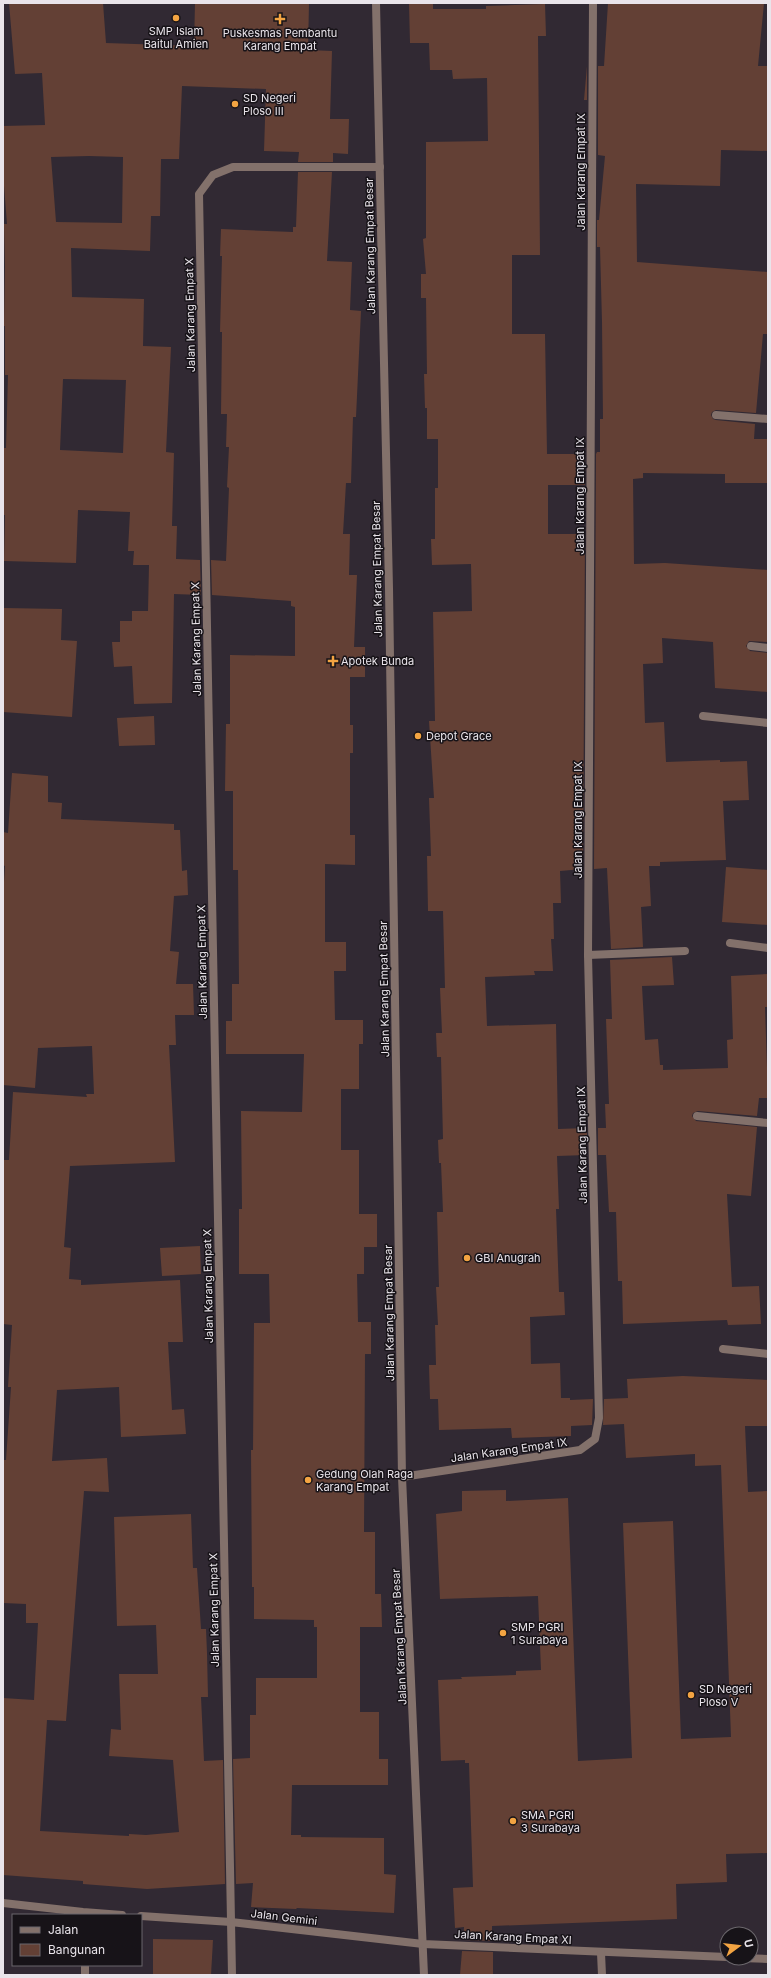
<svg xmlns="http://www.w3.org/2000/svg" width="771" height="1978" viewBox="0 0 771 1978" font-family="Inter,sans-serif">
<rect width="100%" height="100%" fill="#312933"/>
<g fill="#634035" fill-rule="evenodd">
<path d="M 9,3 L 103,3 L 106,43 L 194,46 L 195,3 L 309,3 L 308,50 L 332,51 L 330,119 L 349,119 L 348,154 L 333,153 L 333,162 L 298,162 L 299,152 L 264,151 L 266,89 L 182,86 L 179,159 L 161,159 L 160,216 L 151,216 L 150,251 L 71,248 L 72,297 L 144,299 L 143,346 L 171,347 L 166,452 L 174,453 L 172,526 L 177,526 L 176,559 L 200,560 L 201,595 L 174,594 L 172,703 L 134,704 L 132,666 L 114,667 L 112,642 L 120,642 L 120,621 L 132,621 L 132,611 L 148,611 L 149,565 L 133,565 L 134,551 L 128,551 L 130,512 L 78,510 L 76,563 L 4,561 L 5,515 L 3,515 L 3,448 L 6,448 L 8,375 L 5,375 L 5,326 L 4,326 L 5,266 L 4,224 L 7,224 L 3,173 L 3,126 L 45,125 L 42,73 L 15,74 ZM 89,156 L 123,157 L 122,223 L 56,222 L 51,157 ZM 63,379 L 126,380 L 123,453 L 60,450 Z"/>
<path d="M 409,3 L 433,3 L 433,9 L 486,9 L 486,6 L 545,4 L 546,36 L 538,36 L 540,255 L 512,255 L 512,334 L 545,334 L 547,454 L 585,454 L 585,485 L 548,485 L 548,534 L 585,534 L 583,869 L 560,871 L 561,903 L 553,903 L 554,939 L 551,939 L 553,971 L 534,971 L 535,975 L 485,977 L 487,1026 L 556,1024 L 558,1129 L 587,1128 L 587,1155 L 557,1156 L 559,1209 L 556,1209 L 559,1292 L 564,1292 L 565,1315 L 530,1317 L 531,1364 L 560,1363 L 561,1398 L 570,1398 L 570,1400 L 593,1399 L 592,1425 L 571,1426 L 571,1436 L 512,1438 L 511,1428 L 439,1430 L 438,1399 L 430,1399 L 429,1365 L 436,1365 L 435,1325 L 438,1325 L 436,1287 L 439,1287 L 437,1212 L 443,1212 L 441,1163 L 439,1163 L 438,1140 L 443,1139 L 441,1057 L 437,1057 L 436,1033 L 442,1033 L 440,988 L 445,988 L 443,911 L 428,911 L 427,856 L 431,856 L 429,798 L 434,798 L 429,721 L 435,721 L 433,612 L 472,611 L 471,564 L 432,565 L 431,539 L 435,539 L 435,488 L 438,488 L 438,439 L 427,439 L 427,408 L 425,408 L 424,374 L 427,374 L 426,298 L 421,298 L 421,274 L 426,274 L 423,239 L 426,238 L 426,142 L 488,141 L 487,78 L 453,79 L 452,70 L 430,70 L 429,43 L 410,43 Z"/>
<path d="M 608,3 L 764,3 L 758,66 L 768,66 L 768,151 L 721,150 L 720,186 L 636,184 L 637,262 L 768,272 L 768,334 L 763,334 L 756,413 L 716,410 L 712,412 L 711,415 L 713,419 L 716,420 L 755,424 L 754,439 L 768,439 L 768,483 L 725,483 L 725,474 L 643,473 L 643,478 L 633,479 L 634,564 L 665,563 L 768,570 L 768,642 L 749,641 L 746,646 L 750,651 L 768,653 L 768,692 L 715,688 L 713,642 L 662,638 L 663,663 L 643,664 L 645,723 L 664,722 L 666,762 L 720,760 L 720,762 L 747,761 L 749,800 L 723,801 L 726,860 L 660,862 L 660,866 L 649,866 L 651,906 L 641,907 L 643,947 L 611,949 L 607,868 L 594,869 L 596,454 L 597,452 L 600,452 L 600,419 L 603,419 L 602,322 L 600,247 L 597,247 L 597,220 L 599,220 L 605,156 L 598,155 L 598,66 L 604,66 Z"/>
<path d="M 587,66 L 587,100 L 584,100 Z"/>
<path d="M 298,172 L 332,172 L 327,261 L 352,262 L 350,310 L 361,311 L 356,417 L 353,417 L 351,483 L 346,483 L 343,534 L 350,534 L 349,575 L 357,575 L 354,647 L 365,647 L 365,677 L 350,677 L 350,725 L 353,725 L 353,753 L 350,753 L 350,835 L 355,835 L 355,865 L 325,864 L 325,942 L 346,942 L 346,971 L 334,971 L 335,1020 L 363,1020 L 363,1044 L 359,1044 L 359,1089 L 341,1089 L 341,1150 L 359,1150 L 359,1214 L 377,1214 L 377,1247 L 364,1247 L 364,1274 L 357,1274 L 358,1322 L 371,1322 L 371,1354 L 365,1354 L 364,1532 L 375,1532 L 375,1594 L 381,1594 L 382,1627 L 360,1627 L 360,1712 L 379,1712 L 379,1759 L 388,1759 L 388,1785 L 292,1785 L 291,1835 L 301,1835 L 301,1837 L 384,1838 L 384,1874 L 396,1875 L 394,1913 L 297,1908 L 296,1909 L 251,1907 L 253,1883 L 236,1884 L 233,1759 L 250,1758 L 250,1715 L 256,1715 L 256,1678 L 317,1678 L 317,1627 L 314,1627 L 314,1620 L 254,1619 L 254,1587 L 252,1587 L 251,1450 L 253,1450 L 254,1323 L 270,1323 L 269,1274 L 239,1274 L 239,1209 L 242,1209 L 241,1111 L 302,1112 L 304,1054 L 226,1054 L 226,1021 L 232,1021 L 232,984 L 239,984 L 238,870 L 233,870 L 233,791 L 225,791 L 226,724 L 230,724 L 230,655 L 295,656 L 295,607 L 291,606 L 291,601 L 212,595 L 211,560 L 226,561 L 229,488 L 227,487 L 229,447 L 226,447 L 227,414 L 221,414 L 222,332 L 220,332 L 222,256 L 220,256 L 221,229 L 293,232 L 293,227 L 296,227 Z"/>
<path d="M 3,608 L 62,609 L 61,640 L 77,641 L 72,717 L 3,712 Z"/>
<path d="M 154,716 L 155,745 L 119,746 L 117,718 Z"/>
<path d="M 12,773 L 48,776 L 48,802 L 62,803 L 61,819 L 174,824 L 174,830 L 180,830 L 182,871 L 187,870 L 188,895 L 174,896 L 170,951 L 179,952 L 176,984 L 193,984 L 194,1015 L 175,1015 L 176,1045 L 169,1045 L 175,1162 L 70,1166 L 64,1247 L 71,1248 L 69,1279 L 81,1280 L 81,1285 L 180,1280 L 183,1342 L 168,1342 L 172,1410 L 184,1409 L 186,1434 L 121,1437 L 119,1387 L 57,1390 L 52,1461 L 107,1458 L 109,1492 L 84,1491 L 66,1721 L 47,1720 L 40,1831 L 129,1836 L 129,1834 L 146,1835 L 179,1832 L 173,1760 L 109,1756 L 111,1729 L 121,1730 L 119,1674 L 158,1674 L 156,1625 L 117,1626 L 114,1517 L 191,1514 L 193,1568 L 197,1568 L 201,1629 L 206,1629 L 207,1653 L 208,1697 L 201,1697 L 204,1761 L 223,1760 L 225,1884 L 147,1889 L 83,1884 L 83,1881 L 3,1875 L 3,1698 L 34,1700 L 38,1623 L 26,1623 L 26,1604 L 3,1603 L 3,1460 L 6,1460 L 11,1387 L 8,1387 L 12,1325 L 3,1324 L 3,1160 L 9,1160 L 13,1092 L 87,1097 L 86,1094 L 94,1094 L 92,1046 L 38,1048 L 35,1088 L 3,1085 L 3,898 L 5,866 L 3,865 L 3,832 L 8,833 Z"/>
<path d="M 726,867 L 768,870 L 768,925 L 722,922 Z"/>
<path d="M 672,957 L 674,985 L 642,986 L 645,1040 L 658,1039 L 660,1065 L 663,1065 L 663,1070 L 728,1068 L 727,1040 L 733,1039 L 731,976 L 768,974 L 768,1007 L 765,1007 L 768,1098 L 759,1098 L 757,1116 L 698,1111 L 693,1113 L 692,1116 L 696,1121 L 757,1127 L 751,1196 L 727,1194 L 732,1287 L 759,1286 L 761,1324 L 728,1325 L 727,1320 L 623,1324 L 622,1281 L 618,1281 L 616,1212 L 609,1212 L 606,1155 L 598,1155 L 598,1128 L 606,1128 L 605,1104 L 609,1104 L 606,1019 L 612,1019 L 610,960 Z"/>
<path d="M 200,1246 L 201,1274 L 162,1276 L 160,1248 Z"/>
<path d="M 683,1376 L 768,1380 L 768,1426 L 745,1426 L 748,1492 L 768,1491 L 768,1853 L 726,1854 L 727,1882 L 676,1884 L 677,1919 L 492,1926 L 492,1941 L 463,1940 L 464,1927 L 455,1928 L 453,1888 L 473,1887 L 469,1763 L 465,1763 L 465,1760 L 441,1761 L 438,1680 L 462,1679 L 461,1677 L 516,1675 L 516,1671 L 541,1670 L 538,1596 L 440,1599 L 436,1514 L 462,1511 L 462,1491 L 506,1490 L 506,1501 L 568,1498 L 578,1761 L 632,1758 L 623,1523 L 673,1521 L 681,1739 L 731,1737 L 721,1465 L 695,1466 L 695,1454 L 626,1458 L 624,1424 L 603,1425 L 604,1399 L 628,1398 L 627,1379 Z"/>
<path d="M 153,1939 L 213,1940 L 211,1975 L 153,1975 Z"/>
<path d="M 462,1951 L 493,1952 L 493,1975 L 460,1975 Z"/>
</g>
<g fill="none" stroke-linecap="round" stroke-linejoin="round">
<g stroke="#83716b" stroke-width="8">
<path d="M 376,3 L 389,588 L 402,1477 L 424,1975"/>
<path d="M 716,415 L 768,419"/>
<path d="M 751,646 L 768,648"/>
<path d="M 703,716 L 768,723"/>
<path d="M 730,943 L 768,948"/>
<path d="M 588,955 L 685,951"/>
<path d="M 697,1116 L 768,1123"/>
<path d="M 723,1349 L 768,1354"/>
<path d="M 402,1477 L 580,1450 L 595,1439 L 599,1418 L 588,955 L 593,3"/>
<path d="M 3,1903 L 83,1912 L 122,1915"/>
<path d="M 141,1916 L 231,1922 L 423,1944 L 727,1957"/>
<path d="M 601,1953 L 602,1975"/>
<path d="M 741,1958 L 768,1959"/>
<path d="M 85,1965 L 85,1975"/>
<path d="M 232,1975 L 199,194 L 213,175 L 233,167 L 380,167"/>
</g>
</g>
<g fill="#f3a442" stroke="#171318" stroke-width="1.5">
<circle cx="176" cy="18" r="4"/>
<path d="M278 13h4v4h4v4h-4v4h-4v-4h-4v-4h4z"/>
<circle cx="235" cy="104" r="4"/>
<path d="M331 655h4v4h4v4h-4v4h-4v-4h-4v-4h4z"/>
<circle cx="418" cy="736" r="4"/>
<circle cx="467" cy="1258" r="4"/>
<circle cx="308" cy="1480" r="4"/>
<circle cx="503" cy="1633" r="4"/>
<circle cx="691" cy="1695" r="4"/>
<circle cx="513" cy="1821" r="4"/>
</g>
<g text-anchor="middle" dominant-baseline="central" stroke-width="3" stroke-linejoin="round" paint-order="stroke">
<g font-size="11" fill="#e9e4ea" stroke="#171318" text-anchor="start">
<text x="176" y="31" text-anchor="middle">SMP Islam<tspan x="176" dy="13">Baitul Amien</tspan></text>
<text x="280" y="33" text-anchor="middle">Puskesmas Pembantu<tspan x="280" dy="13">Karang Empat</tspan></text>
<text x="243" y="98">SD Negeri<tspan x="243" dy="13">Ploso III</tspan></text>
<text x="341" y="661">Apotek Bunda</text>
<text x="426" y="736">Depot Grace</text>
<text x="475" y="1258">GBI Anugrah</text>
<text x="316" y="1474">Gedung Olah Raga<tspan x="316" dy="13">Karang Empat</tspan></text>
<text x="511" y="1627">SMP PGRI<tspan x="511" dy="13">1 Surabaya</tspan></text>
<text x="699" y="1689">SD Negeri<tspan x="699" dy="13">Ploso V</tspan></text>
<text x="521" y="1815">SMA PGRI<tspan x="521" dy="13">3 Surabaya</tspan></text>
</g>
<g font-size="11" fill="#e9e4ea" stroke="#171318">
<text transform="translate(581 172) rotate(-90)">Jalan Karang Empat IX</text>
<text transform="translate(370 246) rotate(-91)">Jalan Karang Empat Besar</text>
<text transform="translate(190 315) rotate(-91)">Jalan Karang Empat X</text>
<text transform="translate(580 496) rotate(-90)">Jalan Karang Empat IX</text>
<text transform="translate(377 569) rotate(-91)">Jalan Karang Empat Besar</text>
<text transform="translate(196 639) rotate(-91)">Jalan Karang Empat X</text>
<text transform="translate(578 820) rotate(-90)">Jalan Karang Empat IX</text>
<text transform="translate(202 962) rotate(-91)">Jalan Karang Empat X</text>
<text transform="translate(384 989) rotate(-91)">Jalan Karang Empat Besar</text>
<text transform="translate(582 1145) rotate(-91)">Jalan Karang Empat IX</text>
<text transform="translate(208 1286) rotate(-91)">Jalan Karang Empat X</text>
<text transform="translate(389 1313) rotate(-91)">Jalan Karang Empat Besar</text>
<text transform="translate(509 1450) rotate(-8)">Jalan Karang Empat IX</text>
<text transform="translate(214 1610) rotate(-91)">Jalan Karang Empat X</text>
<text transform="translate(399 1637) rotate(-93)">Jalan Karang Empat Besar</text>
<text transform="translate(284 1917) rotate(7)">Jalan Gemini</text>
<text transform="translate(513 1937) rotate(3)">Jalan Karang Empat XI</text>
</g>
</g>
<rect width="771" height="1978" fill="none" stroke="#e9e4ea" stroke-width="8"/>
<rect x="12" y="1914" width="130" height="52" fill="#171318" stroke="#6b676c"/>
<rect x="20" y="1927" width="20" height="6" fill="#83716b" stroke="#6b676c"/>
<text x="48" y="1934" font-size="12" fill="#e9e4ea">Jalan</text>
<rect x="20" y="1944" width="20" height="12" fill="#634035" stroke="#6b676c"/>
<text x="48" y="1954" font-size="12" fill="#e9e4ea">Bangunan</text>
<g transform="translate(739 1946) rotate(75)"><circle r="19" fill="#171318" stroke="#6b676c"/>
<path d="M0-3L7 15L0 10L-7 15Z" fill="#f3a442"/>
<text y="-6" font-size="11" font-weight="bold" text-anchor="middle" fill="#e9e4ea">U</text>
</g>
</svg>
